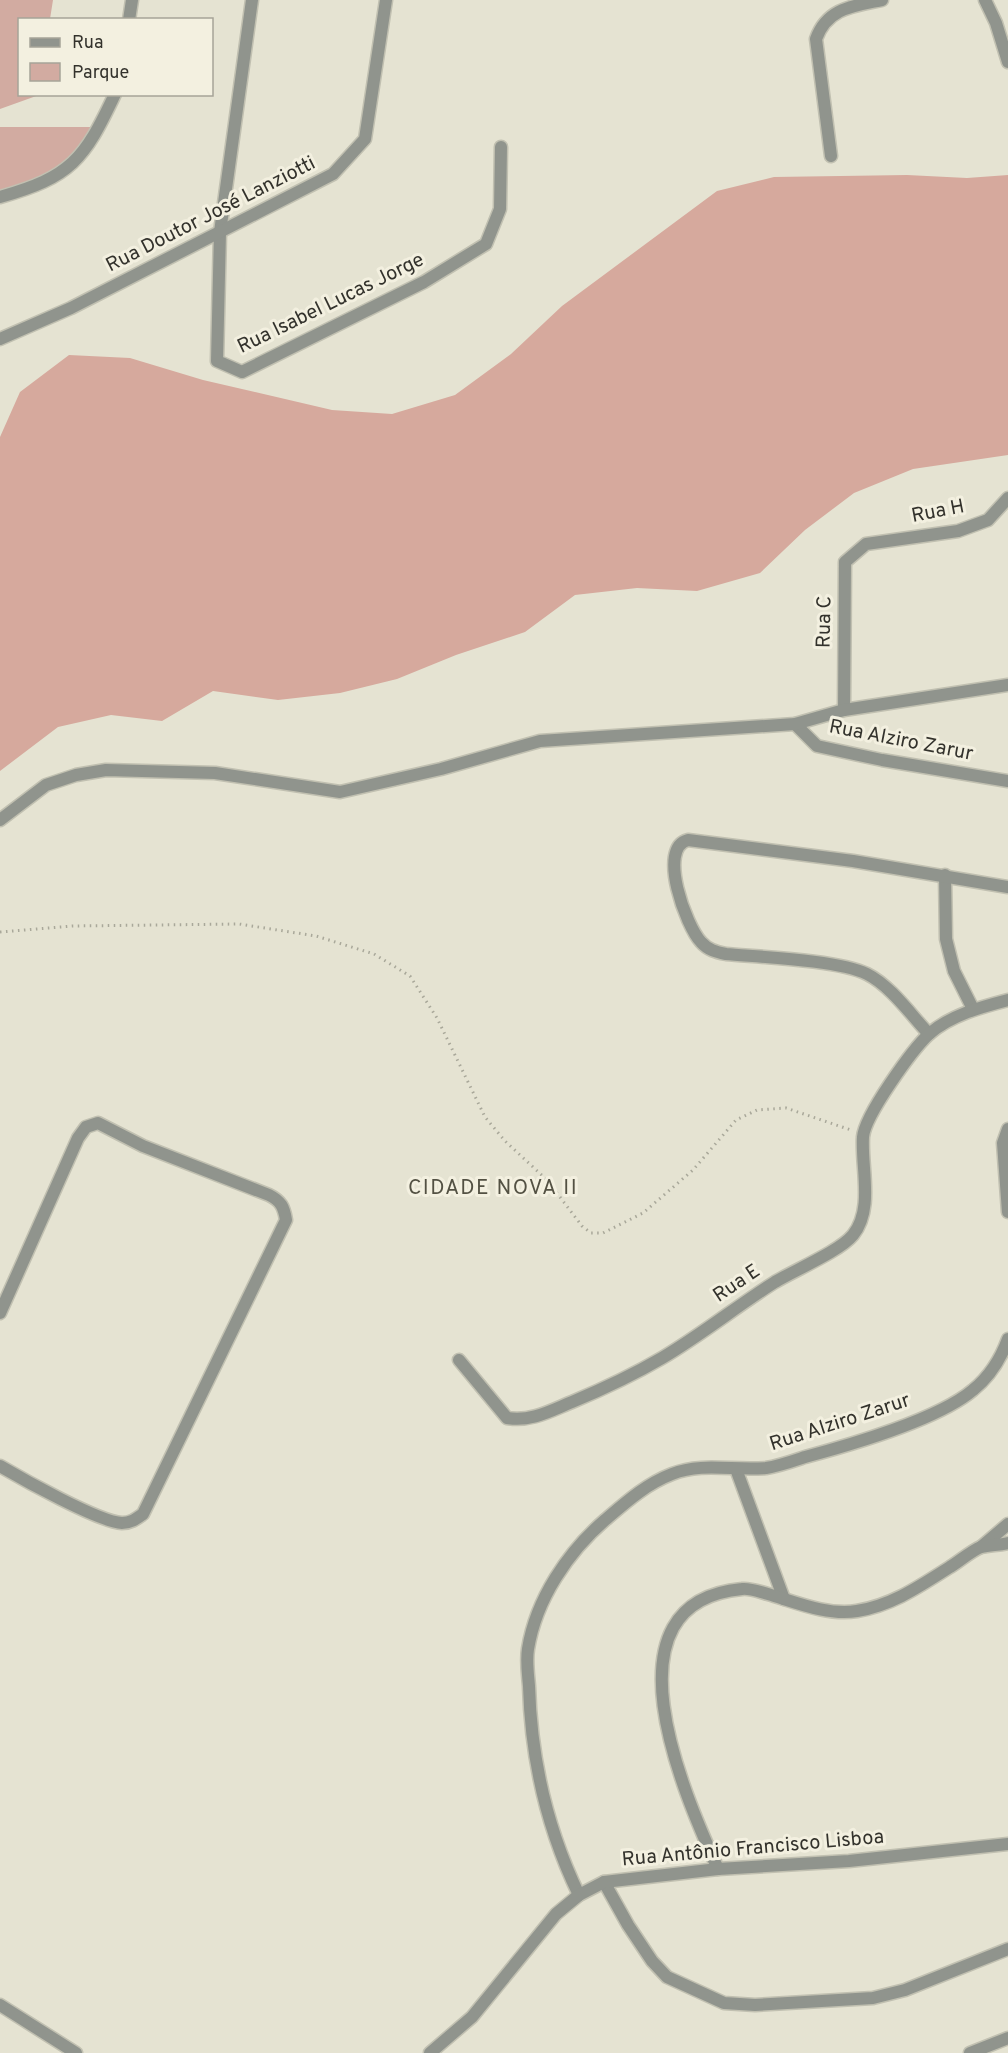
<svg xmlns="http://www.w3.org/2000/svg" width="1008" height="2053" viewBox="0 0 1008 2053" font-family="Overpass,sans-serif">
<rect width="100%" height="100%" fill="#e5e3d2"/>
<g fill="#d2aba1">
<path d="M 0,0 L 53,0 L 50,19 L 20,20 L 20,94 L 39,95 L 0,109 Z"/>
<path d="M 0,127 L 93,127 L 64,165 L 29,183 L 0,192 Z"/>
</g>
<path fill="#d6a99d" d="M 907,175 L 967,178 L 1008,175 L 1008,455 L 913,469 L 854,493 L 805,530 L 760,573 L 697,591 L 637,588 L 575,595 L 525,632 L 456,655 L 397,679 L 340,693 L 278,700 L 213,691 L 162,721 L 111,715 L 58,727 L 0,771 L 0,437 L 20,392 L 69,355 L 130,358 L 203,380 L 332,410 L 392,414 L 455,395 L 511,354 L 562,306 L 717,191 L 774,177 Z"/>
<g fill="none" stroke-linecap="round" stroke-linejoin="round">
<g stroke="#c1c0b1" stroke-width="15">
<g id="minor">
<path d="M 252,0 L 220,232 L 217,361 L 242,372 L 424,282 L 486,244 L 500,209 L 501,147"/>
<path d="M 985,0 L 996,23 L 1008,62"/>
<path d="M 129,20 L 132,0"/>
<path d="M 831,156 L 816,39 C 827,8 853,6 882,0"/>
<path d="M 0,197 C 71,177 84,160 115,94"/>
<path d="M 0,339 L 71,308 L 333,174 L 365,139 L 386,0"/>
<path d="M 844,710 L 845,562 L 866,544 L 958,531 L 988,520 L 1008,498"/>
<path d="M 795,724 L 817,746 L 882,760 L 1008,781"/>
<path d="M 945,875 L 946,939 L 954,971 L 973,1009"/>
<path d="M 929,1034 C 911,1015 891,986 867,974 C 839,960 759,957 726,954 C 716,952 708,950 701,942 C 686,926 657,848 688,840 L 853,861 L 1008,887"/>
<path d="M 1008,1129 L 1003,1143 L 1008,1212"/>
<path d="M 0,1313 L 78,1138 L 86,1127 L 98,1123 L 143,1146 L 269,1195 C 281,1201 284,1207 286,1220 L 143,1514 C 136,1519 131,1523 122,1523 C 99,1522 22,1479 0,1466"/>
<path d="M 459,1360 L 507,1418 C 531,1422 550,1411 572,1402 C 603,1389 633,1375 662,1358 C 701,1335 737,1306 775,1282 C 795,1270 840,1251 853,1235 C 874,1209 861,1168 863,1137 C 865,1115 912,1050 929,1034 C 951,1015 981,1007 1008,1000"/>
<path d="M 736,1469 L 784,1599"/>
<path d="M 981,1547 L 1008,1524"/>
<path d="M 718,1869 C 684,1794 599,1602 742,1589 C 750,1588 760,1592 768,1594 C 795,1602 828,1616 857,1611 C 893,1605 920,1586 950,1567 C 960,1561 971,1551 981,1547 C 989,1545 999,1545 1008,1543"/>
<path d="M 604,1882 L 628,1925 L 652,1961 L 667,1977 L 724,2003 L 755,2005 L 873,1998 L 905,1990 L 1008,1949"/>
<path d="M 579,1895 C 547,1829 531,1759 529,1686 C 528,1674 526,1661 528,1649 C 536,1599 568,1552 605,1520 C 626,1502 646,1484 672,1474 C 702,1462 734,1471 766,1468 C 779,1466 793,1461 805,1457 C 850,1445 939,1419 973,1390 C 989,1377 1001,1358 1008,1339"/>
<path d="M 0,2005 L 76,2053"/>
<path d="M 430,2053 L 472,2017 L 556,1914 L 579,1895 L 604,1882 L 718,1869 L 849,1861 L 1008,1844"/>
<path d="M 970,2053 L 1008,2038"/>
</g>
</g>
<g stroke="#c1c0b1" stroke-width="15">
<path id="tertiary" d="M 0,820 L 46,785 L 76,775 L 106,770 L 215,773 L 340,792 L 441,769 L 540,741 L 795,724 L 844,710 L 1008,685"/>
</g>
<path stroke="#a9a89a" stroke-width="3" stroke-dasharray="1.5 4.5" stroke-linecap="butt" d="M 0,932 L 73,926 L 239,924 L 316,936 L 374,954 L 410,976 L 437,1018 L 485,1117 L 505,1141 L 547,1180 L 582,1226 L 591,1233 L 603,1233 L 643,1213 L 693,1170 L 736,1120 L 757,1110 L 786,1108 L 851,1130"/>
<use href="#minor" stroke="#90948d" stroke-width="12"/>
<use href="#tertiary" stroke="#90948d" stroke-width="12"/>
</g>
<g text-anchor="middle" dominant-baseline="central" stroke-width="6" stroke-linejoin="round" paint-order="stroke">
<g font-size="20" fill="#33322c" stroke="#f3f0e0">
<text transform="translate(211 215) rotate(-27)">Rua Doutor José Lanziotti</text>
<text transform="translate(331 304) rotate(-26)">Rua Isabel Lucas Jorge</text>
<text transform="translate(938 512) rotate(-11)">Rua H</text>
<text transform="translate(825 622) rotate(-89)">Rua C</text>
<text transform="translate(901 741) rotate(11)">Rua Alziro Zarur</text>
<text transform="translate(737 1284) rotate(-34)">Rua E</text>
<text transform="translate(840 1423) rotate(-18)">Rua Alziro Zarur</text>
<text transform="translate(753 1849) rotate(-5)">Rua Antônio Francisco Lisboa</text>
</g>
<g font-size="21" letter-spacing="1.5" fill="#535143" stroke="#f3f0e0">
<text x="493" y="1188">CIDADE NOVA II</text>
</g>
</g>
<rect x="18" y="18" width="195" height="78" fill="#f3f0e0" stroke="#a6a498" stroke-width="1.5"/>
<rect x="30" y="38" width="30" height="9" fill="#90948d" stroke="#a6a498" stroke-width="1.5"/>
<text x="72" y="48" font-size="18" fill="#33322c">Rua</text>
<rect x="30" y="63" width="30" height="18" fill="#d2aba1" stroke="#a6a498" stroke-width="1.5"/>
<text x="72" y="78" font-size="18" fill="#33322c">Parque</text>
</svg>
